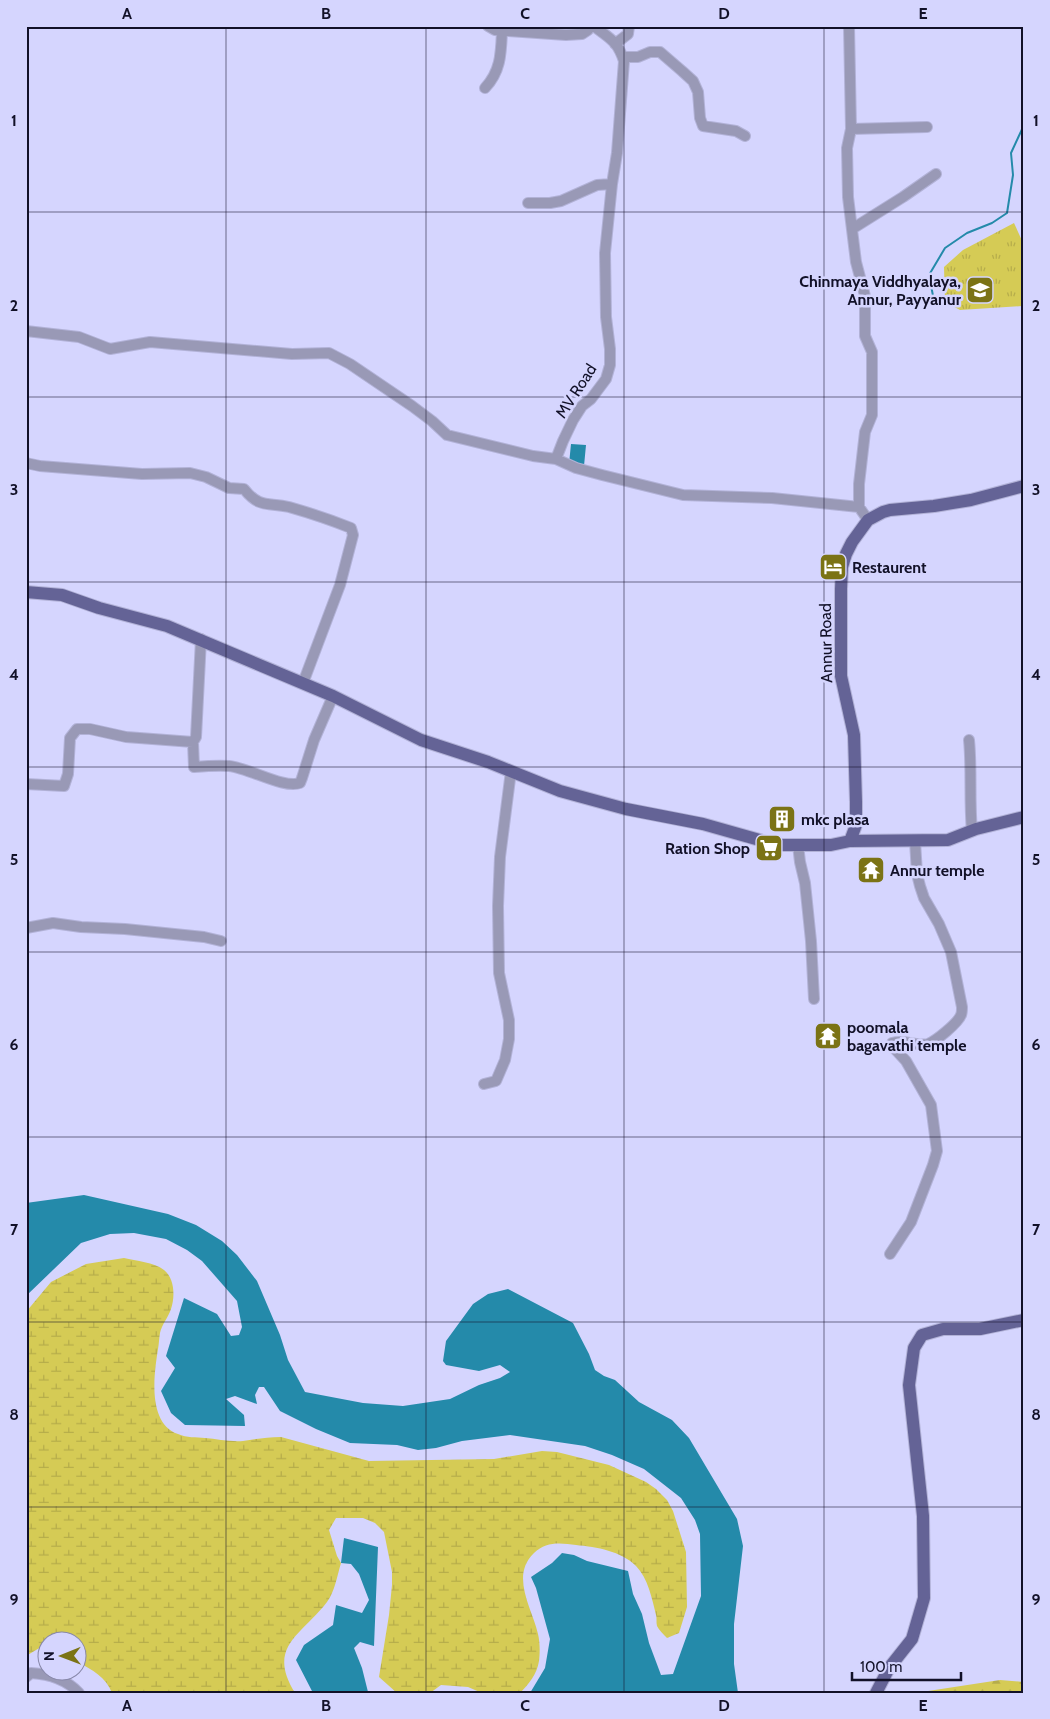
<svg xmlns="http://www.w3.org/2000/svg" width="1050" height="1719" viewBox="0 0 1050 1719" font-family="Cabin,sans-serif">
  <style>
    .grass { fill: url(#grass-tufts) }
    .forest { fill: url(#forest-firs) }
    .wetland { fill: url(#wetland-marsh) }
    .water { fill: #248aaa }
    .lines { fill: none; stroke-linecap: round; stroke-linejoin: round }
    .stream { stroke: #248aaa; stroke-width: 2 }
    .minor-casing { stroke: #b2b2d7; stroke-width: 12 }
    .major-casing { stroke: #b2b2d7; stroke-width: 14 }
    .minor { stroke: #9999b6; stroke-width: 10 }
    .major { stroke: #646396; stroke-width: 12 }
    .grid { fill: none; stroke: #121128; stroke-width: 1; stroke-opacity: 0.55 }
    .labels { text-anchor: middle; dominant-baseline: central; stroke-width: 5; stroke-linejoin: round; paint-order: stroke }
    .poi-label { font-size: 16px; font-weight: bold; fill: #121128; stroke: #d5d5fe; text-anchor: start }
    .street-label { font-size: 16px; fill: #121128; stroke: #d5d5fe }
    .neatline { fill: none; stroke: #121128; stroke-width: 2 }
    .grid-label { font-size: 16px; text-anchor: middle; font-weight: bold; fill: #121128 }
  </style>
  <defs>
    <pattern id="grass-tufts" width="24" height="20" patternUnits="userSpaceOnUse" patternTransform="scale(1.25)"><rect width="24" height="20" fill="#d5cb55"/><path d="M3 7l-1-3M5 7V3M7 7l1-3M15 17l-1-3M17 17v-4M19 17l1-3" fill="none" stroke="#b6ad4a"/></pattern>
    <pattern id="forest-firs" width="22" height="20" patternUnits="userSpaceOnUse" patternTransform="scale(1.25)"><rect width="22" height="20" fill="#d5cb55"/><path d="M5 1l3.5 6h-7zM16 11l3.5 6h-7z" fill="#b6ad4a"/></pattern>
    <pattern id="wetland-marsh" width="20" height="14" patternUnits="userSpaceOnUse" patternTransform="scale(1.25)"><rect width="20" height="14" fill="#d5cb55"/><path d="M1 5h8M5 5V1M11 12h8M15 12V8" fill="none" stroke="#b6ad4a"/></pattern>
  </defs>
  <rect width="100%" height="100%" fill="#d5d5fe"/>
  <!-- grass -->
  <path class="grass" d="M1014,223L1024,245V303L1022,306L960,310L945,302L944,267L963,250Z"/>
  <!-- forest -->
  <path class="forest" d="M1000,1680L1024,1682V1693H915Z"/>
  <!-- wetland -->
  <path class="wetland" d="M124,1258C136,1261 154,1262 164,1270C175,1279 175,1297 171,1309C168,1318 162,1324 160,1333C159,1338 159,1344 158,1349C154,1374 147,1423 178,1434C187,1438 196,1437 205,1438C217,1439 230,1442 243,1441C256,1439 267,1437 281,1437L369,1461L494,1459L542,1451L557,1452L609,1465L646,1482L656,1489L667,1500L673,1511L686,1552L687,1607L679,1633L667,1638C663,1634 659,1630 657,1626C656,1622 657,1618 656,1615C652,1599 648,1578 636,1566C621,1551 597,1547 576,1545C561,1543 546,1541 534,1553C510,1576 532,1608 538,1634C540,1642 540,1653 539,1661C537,1674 529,1684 520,1693H482L468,1687L441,1685L430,1693H397L379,1677L389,1615L392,1585V1572L384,1532L375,1523L363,1518H336L329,1530L337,1556L341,1563C337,1576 335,1591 327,1602C302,1635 266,1646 295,1693H112C106,1677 92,1670 78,1662V1642H48L47,1650L41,1647L26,1656V1312L51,1282L86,1264Z"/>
  <!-- water -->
  <path class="water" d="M571,444L586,445L584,466L569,464Z
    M84,1195L168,1214L196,1225L222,1241L237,1255L257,1281L280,1335L288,1360L305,1392L363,1403L403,1406L450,1399L479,1385L500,1378L510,1372L500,1365L479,1371L446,1365L443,1361L446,1341L473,1304L488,1294L508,1289L573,1323L589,1354L595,1370L604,1376L615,1380L639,1402L672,1420L689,1438L737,1519L743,1546L734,1624V1664L738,1693H530L545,1668L550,1639L536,1588L531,1577L552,1563L562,1553L574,1555L587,1561L628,1571L633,1594L642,1614L649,1643L661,1675L673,1674L701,1596L700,1534L695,1520L681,1498L644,1469L612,1455L585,1446L510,1435L462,1441L436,1448L418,1450L397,1445L350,1443L316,1429L280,1411L264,1387H259L255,1395L257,1404L235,1396L226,1399L244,1415L245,1426L185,1425L171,1413L161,1391L175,1368L166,1356L184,1298L217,1314L231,1336L239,1335L242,1327L237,1301L202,1261L187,1250L166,1239L134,1233L110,1234L81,1243L26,1296V1203Z
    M344,1538L378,1547L374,1646L360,1642L354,1648L362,1668L368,1692L371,1693H313L296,1660L304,1645L333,1625L336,1605L362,1613L369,1600L359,1574L351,1564L341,1563Z"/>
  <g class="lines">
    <!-- stream -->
    <path class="stream" d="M934,301L929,275L945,248L967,233L992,223L1007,213L1013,175L1011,153L1024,125"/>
    <!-- minor casing -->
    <g class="minor-casing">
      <path id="minor" d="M488,26L495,30L566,35L582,34L588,30L590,26
        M594,26C610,39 617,40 624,61L617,153L612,184L605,253L606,317L610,349V365L606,379L591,399L582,406L573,420L563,441L556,459L576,468L602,475L683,495L772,498L859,507L868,520
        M849,26L851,129L847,148L848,197L856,262L865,296V336L872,352V415L865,432L859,484V507
        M615,44L628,34L629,26
        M623,57H638L650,52H660L682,71L693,81L698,92L700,118L703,126L736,131L745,136
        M485,88C501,71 501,53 502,31
        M851,129L927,127
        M528,203H550L561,201L597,185L612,184
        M852,229L903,197L936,174
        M26,331L79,337L110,349L150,342L292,354L329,353L350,364L412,406L432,421L447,435L533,456L556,459
        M26,463L40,466L142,474L190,473L206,477L229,488L244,489C260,509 268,502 289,507C310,513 331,520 351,528L353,535L340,585L303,683
        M969,740C972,770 969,800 972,831
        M193,742L194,767C206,766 218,765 229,766C249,768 284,789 300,783L302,778L314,740L333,696
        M26,784L64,786L68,774L70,738L77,729H90L126,737L193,742L196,737L201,639
        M798,845L800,862L805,883L811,941L814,999
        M26,928L53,923L81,927L125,929L204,937L221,941
        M484,1084L496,1081L505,1060L509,1039V1020L499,973L498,906L500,857L511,771
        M890,1254L911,1222L933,1165L937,1151L931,1105L906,1061L894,1048L892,1043C906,1039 917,1047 928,1044C936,1041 958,1023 961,1015C962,1013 962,1010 962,1007L951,952L939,924L924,898L920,886L917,874L915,841
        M26,1677L31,1673C49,1674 66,1679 79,1693"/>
    </g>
    <!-- major casing -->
    <g class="major-casing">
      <path id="major" d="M26,592L62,595L99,608L167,626L333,696L421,740L488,762L560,791L626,809L703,824L777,845H831L850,841L948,840L976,829L1024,817
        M850,841L856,825V802L854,735L841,676V589L842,567L846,554L852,542L868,520L883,512L890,510L934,506L971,500L1024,486
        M876,1693L889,1668L912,1639L924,1598L923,1516L909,1385L914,1348L922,1335L943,1329H980L1024,1320"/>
    </g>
    <!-- minor -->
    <use href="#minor" class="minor"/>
    <!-- major -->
    <use href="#major" class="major"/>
  </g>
  <!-- grid -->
  <path class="grid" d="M226,26V1693M426,26V1693M624,26V1693M824,26V1693M26,212H1024M26,397H1024M26,582H1024M26,767H1024M26,952H1024M26,1137H1024M26,1322H1024M26,1507H1024"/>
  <!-- icons -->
  <defs>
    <g id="school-square" transform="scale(1.4375)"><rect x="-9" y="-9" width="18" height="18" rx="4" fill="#7b7315" stroke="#d5d5fe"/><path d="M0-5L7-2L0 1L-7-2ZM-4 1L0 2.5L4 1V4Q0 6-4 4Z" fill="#fff"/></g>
    <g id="hotel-square" transform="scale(1.4375)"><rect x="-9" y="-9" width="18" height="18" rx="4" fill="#7b7315" stroke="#d5d5fe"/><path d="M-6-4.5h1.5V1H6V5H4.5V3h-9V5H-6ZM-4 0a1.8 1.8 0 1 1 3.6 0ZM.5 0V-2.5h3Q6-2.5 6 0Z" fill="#fff"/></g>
    <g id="building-square" transform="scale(1.4375)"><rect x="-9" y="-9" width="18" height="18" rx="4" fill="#7b7315" stroke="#d5d5fe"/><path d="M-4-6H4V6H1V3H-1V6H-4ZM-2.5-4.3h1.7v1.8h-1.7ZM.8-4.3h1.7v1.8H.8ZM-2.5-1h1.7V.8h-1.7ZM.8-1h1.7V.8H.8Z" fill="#fff"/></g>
    <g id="supermarket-square" transform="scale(1.4375)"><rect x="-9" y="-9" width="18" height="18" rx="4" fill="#7b7315" stroke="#d5d5fe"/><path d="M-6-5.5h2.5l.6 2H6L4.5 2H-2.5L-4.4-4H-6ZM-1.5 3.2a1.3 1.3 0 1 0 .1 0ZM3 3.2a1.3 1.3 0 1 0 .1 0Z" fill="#fff"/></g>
    <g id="temple-square" transform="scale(1.4375)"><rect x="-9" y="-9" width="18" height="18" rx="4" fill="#7b7315" stroke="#d5d5fe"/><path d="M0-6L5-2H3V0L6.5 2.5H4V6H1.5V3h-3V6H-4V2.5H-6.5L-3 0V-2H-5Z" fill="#fff"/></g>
  </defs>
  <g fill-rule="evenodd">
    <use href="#school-square" x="980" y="290"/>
    <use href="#hotel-square" x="833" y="567"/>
    <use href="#building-square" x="782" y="819"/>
    <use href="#supermarket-square" x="769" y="848"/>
    <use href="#temple-square" x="871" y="870"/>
    <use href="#temple-square" x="828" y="1036"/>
  </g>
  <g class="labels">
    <!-- poi labels -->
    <g class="poi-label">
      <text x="961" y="281" text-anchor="end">Chinmaya Viddhyalaya,<tspan x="961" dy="18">Annur, Payyanur</tspan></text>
      <text x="852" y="567">Restaurent</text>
      <text x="801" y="819">mkc plasa</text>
      <text x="750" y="848" text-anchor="end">Ration Shop</text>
      <text x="890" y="870">Annur temple</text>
      <text x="847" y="1027">poomala<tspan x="847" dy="18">bagavathi temple</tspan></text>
    </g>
    <!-- street labels -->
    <g class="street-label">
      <text transform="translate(576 391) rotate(-57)">MV Road</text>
      <text transform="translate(826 643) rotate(-91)">Annur Road</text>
    </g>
  </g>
  <!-- border -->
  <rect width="1050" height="1719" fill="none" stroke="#d5d5fe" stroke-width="55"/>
  <!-- north arrow -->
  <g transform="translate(62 1656) rotate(269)"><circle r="24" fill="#d5d5fe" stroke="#8787a8"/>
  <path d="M0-4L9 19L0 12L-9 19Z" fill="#7b7315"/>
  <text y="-8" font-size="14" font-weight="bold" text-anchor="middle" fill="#121128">N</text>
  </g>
  <!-- scale -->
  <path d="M852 1672v8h109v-8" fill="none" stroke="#121128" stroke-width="2.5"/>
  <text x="860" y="1672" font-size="15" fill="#121128" stroke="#d5d5fe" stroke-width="4" paint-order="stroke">100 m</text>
  <rect x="28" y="28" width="994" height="1664" class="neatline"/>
  <g class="grid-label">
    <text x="127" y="19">A</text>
    <text x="326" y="19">B</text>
    <text x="525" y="19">C</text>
    <text x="724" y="19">D</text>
    <text x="923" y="19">E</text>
    <text x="14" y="126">1</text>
    <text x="1036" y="126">1</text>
    <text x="14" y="311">2</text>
    <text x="1036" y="311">2</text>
    <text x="14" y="495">3</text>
    <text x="1036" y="495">3</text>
    <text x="14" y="680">4</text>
    <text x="1036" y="680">4</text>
    <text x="14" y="865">5</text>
    <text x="1036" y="865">5</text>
    <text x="14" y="1050">6</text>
    <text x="1036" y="1050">6</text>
    <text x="14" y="1235">7</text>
    <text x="1036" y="1235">7</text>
    <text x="14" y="1420">8</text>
    <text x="1036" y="1420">8</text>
    <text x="14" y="1605">9</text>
    <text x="1036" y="1605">9</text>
    <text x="127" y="1711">A</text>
    <text x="326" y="1711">B</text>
    <text x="525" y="1711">C</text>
    <text x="724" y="1711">D</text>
    <text x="923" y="1711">E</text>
  </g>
</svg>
